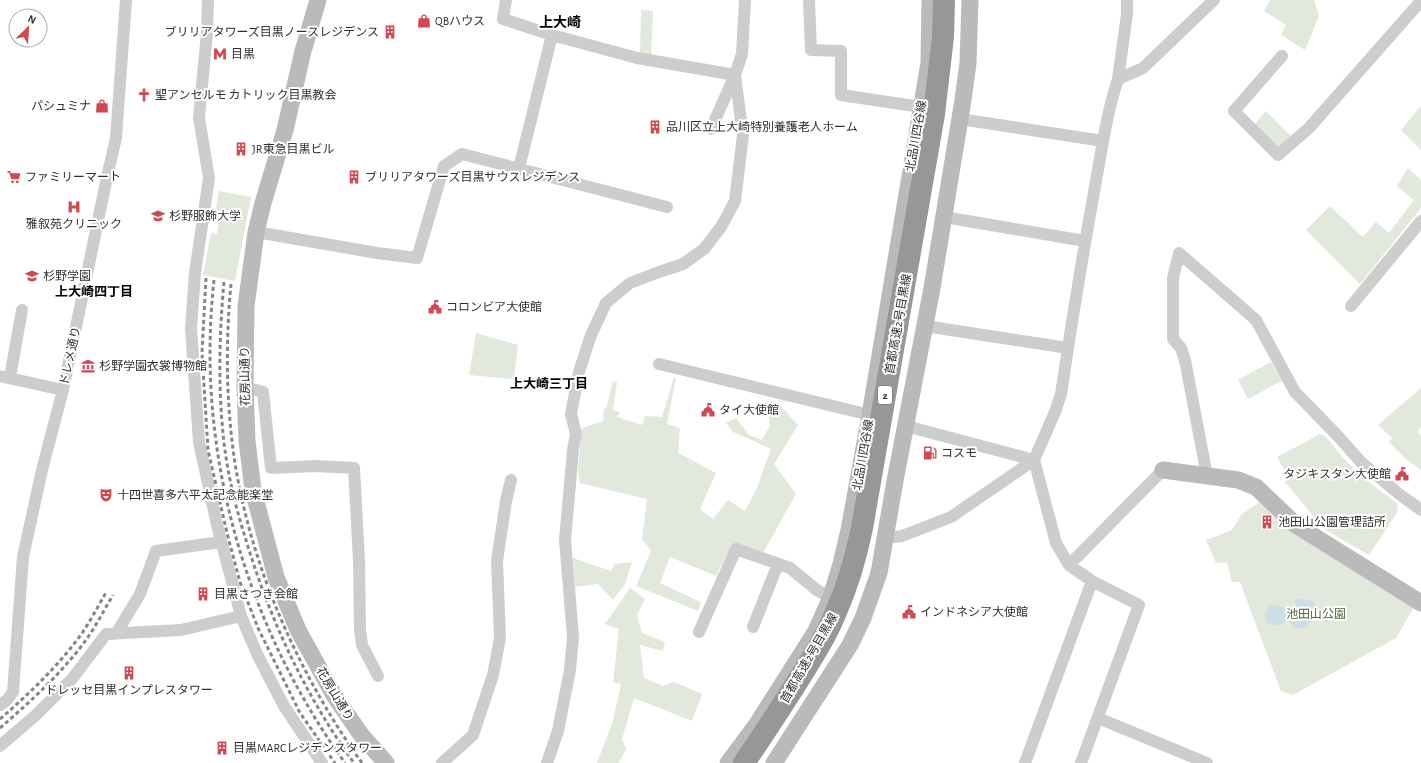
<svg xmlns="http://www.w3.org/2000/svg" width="1421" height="763" viewBox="0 0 1421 763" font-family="'Alegreya Sans','Noto Sans JP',sans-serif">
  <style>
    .green { fill: #e3e8dd }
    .water { fill: #cedee9 }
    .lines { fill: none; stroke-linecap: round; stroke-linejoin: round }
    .street { stroke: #cdcdcd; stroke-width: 12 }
    .secondary { stroke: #bababa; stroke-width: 17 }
    .highway { stroke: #979797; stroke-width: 22 }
    .rail { stroke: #858585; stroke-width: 3; stroke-dasharray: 4 3; stroke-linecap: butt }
    .labels { text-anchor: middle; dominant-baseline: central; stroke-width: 4; stroke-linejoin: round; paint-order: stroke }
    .shield { fill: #fff; stroke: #6e6e6e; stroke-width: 1 }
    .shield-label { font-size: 11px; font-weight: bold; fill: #303030 }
    .poi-label { font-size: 12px; fill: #303030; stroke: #fff; text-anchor: start }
    .street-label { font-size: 12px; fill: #303030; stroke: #fff }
    .park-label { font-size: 12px; fill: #536742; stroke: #fff }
    .neighbourhood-label { font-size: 13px; font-weight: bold; fill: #000; stroke: #fff }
    .quarter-label { font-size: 14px; font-weight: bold; fill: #000; stroke: #fff }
  </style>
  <rect width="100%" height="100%" fill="#fff"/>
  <!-- green -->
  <path class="green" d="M1270,0H1314L1319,16L1305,50L1281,35L1286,25L1264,11Z
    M641,10L653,11L651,57L640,55Z
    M1421,106V150L1401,130Z
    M1266,111L1292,137L1277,149L1254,125Z
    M1408,168L1421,180V208L1360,284L1306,230L1330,206L1363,237L1376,222L1389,233L1414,200L1397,186Z
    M219,191L251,197L235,281L203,275L211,233L217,234L219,220L214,219Z
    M476,333L518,345L514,379L469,375Z
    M1271,362L1282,381L1248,399L1238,380Z
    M674,377L676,378L667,424L680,428L678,453L716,473L700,509L713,519L728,500L745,511L757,488L771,449L733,432L726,423L736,418L749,435L762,440L770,426L768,408L779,404L798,425L774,464L796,494L763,553L732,544L716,576L670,557L660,583L701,602L698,611L636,586L651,551L642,539L647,499L580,483L578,471L582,428L603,421L604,408L606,409L613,381L617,382L613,410L620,412L617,417L642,425L645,416L662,417Z
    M1421,388V427L1418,432L1421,435V470L1406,459L1389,442L1392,438L1378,425Z
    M1320,434L1325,436L1346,461L1371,484L1398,504L1397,513L1369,555L1324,529L1285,482L1290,474L1281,465L1277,457Z
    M1262,500L1415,605L1396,638L1293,695L1281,691L1240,582H1232L1227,562L1216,563L1206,540L1232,530L1241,515Z
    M573,558L611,571L615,564L632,562L625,584L613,600L598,584L575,587Z
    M630,588L645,599L637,615L642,633L665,642L663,651L640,645L644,678L663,686L674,682L702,694L692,721L634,698L622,739L626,749L619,763H597L613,721L621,684L613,682L619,629L605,624Z"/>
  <!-- water -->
  <path class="water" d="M1297,598L1313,601L1316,605C1313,618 1310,629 1295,629L1288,620L1279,626L1268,624L1265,621V612L1272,605C1283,605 1286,613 1296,605L1294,601Z"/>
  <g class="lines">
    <!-- street -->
    <path class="street" d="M208,0L207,33L199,118L209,178L195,273L191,328L199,442L217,525L241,616L258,656L284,706L322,763
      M506,0L503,19L552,35L519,168
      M809,0L811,50L841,51V95L921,107
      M552,35L637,58L735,75
      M1282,56L1234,111L1278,155L1309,128L1421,1
      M1118,79L1127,14V0
      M960,119L1103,141
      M711,129L735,75L742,54L745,0
      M944,217L1085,241
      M256,232L377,253L417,258L444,166L462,154L667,207
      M1351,306L1421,221
      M925,326L1068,348
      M659,364L870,415
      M0,376L63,390
      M10,377L22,310
      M245,387L263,392L271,468L316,466L354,468L359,561L360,629L362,645L378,676
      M906,426L1034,460
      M1034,460L1056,543L1069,565L1092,581L1139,605L1081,763
      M1207,476L1185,360L1181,348L1173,339V278L1179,253L1256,320L1295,392L1336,434L1361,462L1399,494L1421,510
      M885,538L902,536L951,517L1034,460L1055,412L1061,394C1071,326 1082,259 1094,192C1101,155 1106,115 1118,79L1143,68L1214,0
      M1069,565L1163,470
      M753,627L778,564
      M699,632L736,549L790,568L818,591L831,597
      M116,634L140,594L156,551L221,542
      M0,705L7,700L13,692L23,557L42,470L63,390L107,177L116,138L126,0
      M1098,718L1207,763
      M0,746L36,715L72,679L106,634L181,630L241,616
      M442,763L473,735L493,675L500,638L497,561L506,501L511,480
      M547,763L558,731L570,670L573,637L565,540L573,450L576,434L571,414L579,372L591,335L606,303L630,283L659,272L683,264L704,249L721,227L735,201L743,135L735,75
      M1025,763L1092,581"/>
    <!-- secondary -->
    <path class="secondary" d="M318,0L303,51L285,130L263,203L256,232L246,306L245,387L247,441L253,490L276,577L298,630L335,697L362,736L386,763
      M1163,470L1238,480L1256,487L1296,525L1421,603
      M728,763L757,724L816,631L831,597L841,564L849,530L870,415L929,63L930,0
      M774,763L850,645L863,618L879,573L895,481L932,288L963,100L968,63L970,0"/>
    <!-- highway -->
    <path class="highway" d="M744,763C761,738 778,712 794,687C809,663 825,639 836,612C848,585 856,557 862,528L934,114L943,37L944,0"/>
    <!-- rail -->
    <path class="rail" d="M206,278L202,352L208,450L227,533L240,582L258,628L300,713L335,763
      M214,280C195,451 245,624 345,763
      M224,282C219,336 218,390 224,443C228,476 236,509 246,540C270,620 305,695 354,763
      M231,284C226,336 226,389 232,441C245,554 296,671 362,763
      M0,719C29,694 57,667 80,636C90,622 98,606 107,591
      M0,728C31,701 62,673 86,640C96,626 104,610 113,595"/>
  </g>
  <!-- icons -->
  <defs>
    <g id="shop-bare" transform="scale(1.08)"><path d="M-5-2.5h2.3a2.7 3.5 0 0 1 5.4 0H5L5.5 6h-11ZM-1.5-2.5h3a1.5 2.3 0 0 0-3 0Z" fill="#d24750" stroke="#fff" stroke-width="2.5" paint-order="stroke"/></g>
    <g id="building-bare" transform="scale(1.08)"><path d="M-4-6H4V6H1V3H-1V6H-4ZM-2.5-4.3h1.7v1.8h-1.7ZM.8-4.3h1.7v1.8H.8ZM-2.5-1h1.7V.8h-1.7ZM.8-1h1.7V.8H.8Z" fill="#d24750" stroke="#fff" stroke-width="2.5" paint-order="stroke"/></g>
    <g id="metro-bare" transform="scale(1.08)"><path d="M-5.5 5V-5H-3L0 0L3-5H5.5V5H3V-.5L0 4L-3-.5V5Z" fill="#d24750" stroke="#fff" stroke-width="2.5" paint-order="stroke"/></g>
    <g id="church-bare" transform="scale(1.08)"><path d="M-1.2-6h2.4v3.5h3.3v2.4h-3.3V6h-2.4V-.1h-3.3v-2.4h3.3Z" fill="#d24750" stroke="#fff" stroke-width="2.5" paint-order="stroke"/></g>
    <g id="supermarket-bare" transform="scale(1.08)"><path d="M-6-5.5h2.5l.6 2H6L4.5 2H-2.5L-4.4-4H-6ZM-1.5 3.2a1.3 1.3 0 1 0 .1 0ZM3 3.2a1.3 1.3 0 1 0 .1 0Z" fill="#d24750" stroke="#fff" stroke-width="2.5" paint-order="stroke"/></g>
    <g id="hospital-bare" transform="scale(1.08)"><path d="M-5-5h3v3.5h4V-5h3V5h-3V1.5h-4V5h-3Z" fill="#d24750" stroke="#fff" stroke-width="2.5" paint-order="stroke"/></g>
    <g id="university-bare" transform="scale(1.08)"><path d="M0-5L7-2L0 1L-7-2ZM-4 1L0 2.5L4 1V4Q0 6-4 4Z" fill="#d24750" stroke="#fff" stroke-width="2.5" paint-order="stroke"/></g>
    <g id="civic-bare" transform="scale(1.08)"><path d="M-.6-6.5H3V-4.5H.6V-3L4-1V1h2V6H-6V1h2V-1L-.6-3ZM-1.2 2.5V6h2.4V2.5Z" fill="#d24750" stroke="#fff" stroke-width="2.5" paint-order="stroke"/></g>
    <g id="museum-bare" transform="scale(1.08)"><path d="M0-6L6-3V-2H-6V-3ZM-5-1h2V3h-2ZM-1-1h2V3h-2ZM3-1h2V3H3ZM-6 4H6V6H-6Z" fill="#d24750" stroke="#fff" stroke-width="2.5" paint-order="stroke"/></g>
    <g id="fuel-bare" transform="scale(1.08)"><path d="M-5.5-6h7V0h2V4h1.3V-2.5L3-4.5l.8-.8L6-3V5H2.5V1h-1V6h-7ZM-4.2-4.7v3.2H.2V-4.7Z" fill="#d24750" stroke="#fff" stroke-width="2.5" paint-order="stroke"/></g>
    <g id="theatre-bare" transform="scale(1.08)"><path d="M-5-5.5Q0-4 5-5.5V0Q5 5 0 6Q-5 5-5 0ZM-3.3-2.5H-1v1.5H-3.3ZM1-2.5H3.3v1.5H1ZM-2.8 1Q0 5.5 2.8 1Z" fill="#d24750" stroke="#fff" stroke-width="2.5" paint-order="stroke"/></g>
  </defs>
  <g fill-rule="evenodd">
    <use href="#shop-bare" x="424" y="21"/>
    <use href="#building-bare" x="390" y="32"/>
    <use href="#metro-bare" x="220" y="54"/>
    <use href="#church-bare" x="144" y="95"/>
    <use href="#shop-bare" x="102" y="106"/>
    <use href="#building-bare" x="655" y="127"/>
    <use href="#building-bare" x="241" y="149"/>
    <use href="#supermarket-bare" x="14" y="177"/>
    <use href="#building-bare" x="354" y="177"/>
    <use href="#hospital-bare" x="74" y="207"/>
    <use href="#university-bare" x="158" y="216"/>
    <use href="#university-bare" x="32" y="276"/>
    <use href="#civic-bare" x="435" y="307"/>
    <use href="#museum-bare" x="88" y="366"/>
    <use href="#civic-bare" x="708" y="410"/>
    <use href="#fuel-bare" x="930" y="453"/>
    <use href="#civic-bare" x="1402" y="474"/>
    <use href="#theatre-bare" x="106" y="495"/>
    <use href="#building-bare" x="1267" y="522"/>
    <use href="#building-bare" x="203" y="594"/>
    <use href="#civic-bare" x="909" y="612"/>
    <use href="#building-bare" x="129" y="673"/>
    <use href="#building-bare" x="222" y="748"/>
  </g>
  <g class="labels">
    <!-- shield labels -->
    <rect class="shield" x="878" y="386" width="14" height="18" rx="3"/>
    <g class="shield-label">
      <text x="885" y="395">2</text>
    </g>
    <!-- poi labels -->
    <g class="poi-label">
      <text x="435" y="21">QBハウス</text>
      <text x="379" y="32" text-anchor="end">ブリリアタワーズ目黒ノースレジデンス</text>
      <text x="231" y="54">目黒</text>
      <text x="155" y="95">聖アンセルモ カトリック目黒教会</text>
      <text x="91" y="106" text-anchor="end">パシュミナ</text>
      <text x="666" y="127">品川区立上大崎特別養護老人ホーム</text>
      <text x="252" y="149">JR東急目黒ビル</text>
      <text x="25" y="177">ファミリーマート</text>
      <text x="365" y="177">ブリリアタワーズ目黒サウスレジデンス</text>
      <text x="169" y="216">杉野服飾大学</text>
      <text x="74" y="224" text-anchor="middle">雅叙苑クリニック</text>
      <text x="43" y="276">杉野学園</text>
      <text x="446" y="307">コロンビア大使館</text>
      <text x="99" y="366">杉野学園衣裳博物館</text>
      <text x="719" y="410">タイ大使館</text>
      <text x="941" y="453">コスモ</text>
      <text x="1391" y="474" text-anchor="end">タジキスタン大使館</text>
      <text x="117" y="495">十四世喜多六平太記念能楽堂</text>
      <text x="1278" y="522">池田山公園管理詰所</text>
      <text x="214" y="594">目黒さつき会館</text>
      <text x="920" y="612">インドネシア大使館</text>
      <text x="129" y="690" text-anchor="middle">ドレッセ目黒インプレスタワー</text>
      <text x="233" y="748">目黒MARCレジデンスタワー</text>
    </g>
    <!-- street labels -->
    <g class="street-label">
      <text transform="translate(916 136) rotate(-80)">北品川四谷線</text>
      <text transform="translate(898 324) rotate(-80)">首都高速2号目黒線</text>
      <text transform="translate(70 356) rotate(-78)">ドレメ通り</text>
      <text transform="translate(245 376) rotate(-91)">花房山通り</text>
      <text transform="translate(863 455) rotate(-80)">北品川四谷線</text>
      <text transform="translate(809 658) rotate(-60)">首都高速2号目黒線</text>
      <text transform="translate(335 694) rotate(59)">花房山通り</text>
    </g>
    <!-- park labels -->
    <g class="park-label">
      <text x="1316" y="614">池田山公園</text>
    </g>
    <!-- neighbourhood labels -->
    <g class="neighbourhood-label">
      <text x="94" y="292">上大崎四丁目</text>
      <text x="549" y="384">上大崎三丁目</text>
    </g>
    <!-- quarter labels -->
    <g class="quarter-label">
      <text x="560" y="23">上大崎</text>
    </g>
  </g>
  <!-- north arrow -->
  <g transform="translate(28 28) rotate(25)"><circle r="19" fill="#ffffff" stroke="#acacac"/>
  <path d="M0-3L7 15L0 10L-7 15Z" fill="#d24750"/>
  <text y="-6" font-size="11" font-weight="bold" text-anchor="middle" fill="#303030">N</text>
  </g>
</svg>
